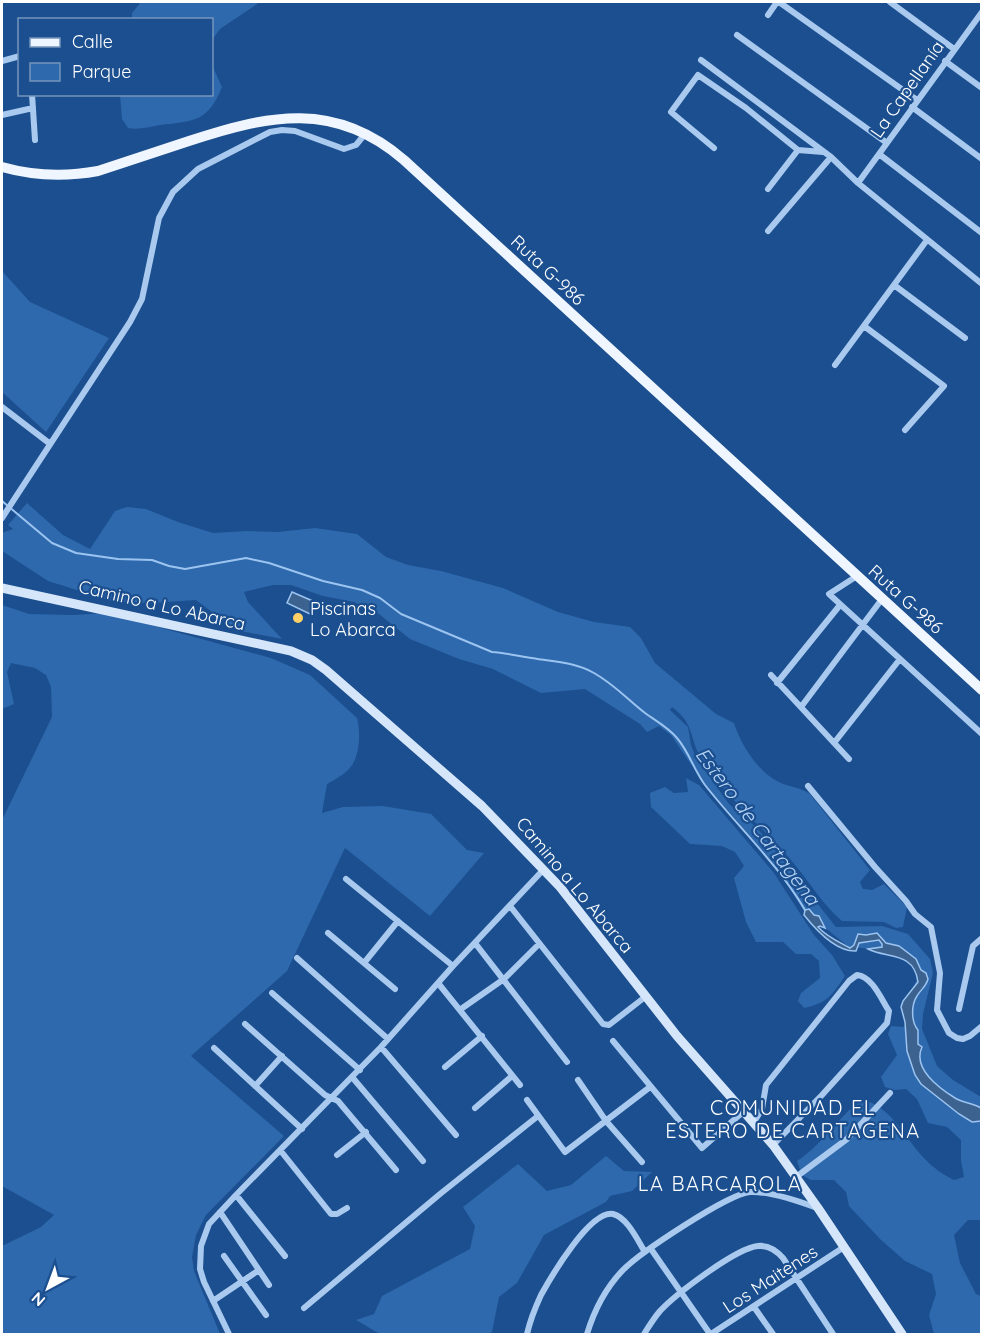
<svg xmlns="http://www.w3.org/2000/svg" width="983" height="1336" viewBox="0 0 983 1336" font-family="Quicksand,sans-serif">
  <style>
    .green { fill: #2e69ad }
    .water { fill: #3c6290; stroke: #9cc4f0; stroke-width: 1.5 }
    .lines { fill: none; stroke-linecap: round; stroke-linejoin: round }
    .stream { stroke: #9cc4f0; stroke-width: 2 }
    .street { stroke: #a9c9ee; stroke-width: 6 }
    .secondary { stroke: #d6e6fa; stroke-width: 9 }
    .primary { stroke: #f0f6ff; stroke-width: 10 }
    .poi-dot { fill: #ffd166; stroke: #1b4f8f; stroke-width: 2 }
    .labels { text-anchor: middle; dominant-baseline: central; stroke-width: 4.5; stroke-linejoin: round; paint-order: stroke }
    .street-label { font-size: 18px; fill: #fff; stroke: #1b4f8f }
    .poi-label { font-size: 18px; fill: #fff; stroke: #1b4f8f; text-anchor: start }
    .water-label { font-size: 20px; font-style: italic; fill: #b5d3f5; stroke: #1b4f8f }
    .neighbourhood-label { font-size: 20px; letter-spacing: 1.5px; fill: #fff; stroke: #1b4f8f }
  </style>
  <rect width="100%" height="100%" fill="#1b4f8f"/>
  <!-- green -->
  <path class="green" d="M141,2H260L220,29L212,40V20L132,19V13Z
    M212,65L222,87C208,122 194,121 160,125C149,127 139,130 128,128L122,119L120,95L212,94Z
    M2,271L30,302L109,338L46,432L2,392Z
    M27,503L63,535L90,549L115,511L127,507L146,509L178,522L213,533L247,531L278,532L315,528L357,534L386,557L408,565L441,571L503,588L558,612L594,622L630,627L641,638L655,663L716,714L734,723C741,745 758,772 779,782C789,787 800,787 810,794L870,870L860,882L863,889L872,890L884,884L907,907L903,927L896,928L884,922L842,921C823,905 811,884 795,865C765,828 726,799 701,758C689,738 695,724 672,707L670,710L688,727L691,745L696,758L729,804L758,829L836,927L882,926L908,934L930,959L933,973L923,1014L922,1029L937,1066L953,1080L981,1097V1117L958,1105L924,1075L905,1005L918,977L916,969L889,950L849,947L804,911L772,861L703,782L671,735L659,726L647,732L640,724L585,689L541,693L493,669L459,659L410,639L379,614L354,602L323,596L291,585H273L244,592L248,602L282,639L236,630L196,600L152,603L115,602L48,581L2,551V533L13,529L8,525Z
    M2,605L29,614L73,615L107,613L271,658L310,675L357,718C361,733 360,759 348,770C342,776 334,780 327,784L322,813L343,807L383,806L431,814L467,850L484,853L430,916L345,848L287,971L191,1056L284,1136L206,1215L196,1235L192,1257L194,1271L220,1334H2V1246L41,1227L54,1215L2,1186V820L52,717L51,687L46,675L35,668L11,663L7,672L14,704L2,709Z
    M686,778L699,785L774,873L814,935L832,955L845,976C832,995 828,1003 804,1008L798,1001L801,993L820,978L819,961L811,954H796L783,942H756L746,922L734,878L744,866L735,852L722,846L690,844L651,807L650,793L665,787L674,793L688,792Z
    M891,1026L905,1027L906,1039L928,1089L972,1122L981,1121V1220H968L954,1235L960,1263L976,1294L981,1296V1334H934L929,1315L936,1294L932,1274L905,1261L881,1240L849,1206L846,1192L834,1180H811L802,1175L797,1161C822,1145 837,1118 861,1100C890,1104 905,1138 923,1157C932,1167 942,1174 954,1180L964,1177L961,1160V1140L947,1127L928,1123L917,1099L906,1089L895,1090L885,1087L881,1077L897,1055L888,1034Z
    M606,1156L624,1171L652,1172L632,1191L610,1196L606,1202L544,1235L517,1283L499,1297L492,1332L487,1334H380L356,1320L374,1314L382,1296L470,1249L475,1226L463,1207L518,1164L547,1191L571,1185Z"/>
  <!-- water -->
  <path class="water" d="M292,592L315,602L310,614L287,603Z
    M809,909L814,915L819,916L825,928L820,926L818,927C827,937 839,942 850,948L854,945L858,934L866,935L877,933L886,943L899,946L916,959L921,970L926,973L928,979C926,987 921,989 917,996C911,1005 911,1022 918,1030V1044L922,1047C912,1069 939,1088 955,1098C963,1103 973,1103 981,1108V1121L972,1122L959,1114L921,1084L915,1075L907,1051L905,1022L901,1007L903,1001L918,982C914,951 887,959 868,949L882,947V944L879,940L859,943L856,951C836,952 816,930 804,915L805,910Z"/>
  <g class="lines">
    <!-- stream -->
    <path class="stream" d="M2,501L52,543L76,553L118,559L152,560L169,566L185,569L246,558L269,563L323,581L362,590L380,598L401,614L492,652C506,653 519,656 532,658C554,662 575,662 594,673C615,685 627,699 645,713C656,721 668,727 677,738C689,752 694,770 705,785C738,827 778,864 805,910"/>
    <!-- street -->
    <path class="street" d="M779,2L917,100
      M890,2L954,49
      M768,15L777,2
      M737,35L887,143
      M701,60L831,157L858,183L982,284
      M2,61L20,56
      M945,61L982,88
      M32,94L35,140
      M912,107L982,159
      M2,115L33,108
      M714,148L671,112L698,75L746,108L798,150L823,152
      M879,154L982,233
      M858,183L982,12
      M768,189L798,150
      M768,231L831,157
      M894,285L965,338
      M864,326L944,386L905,430
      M835,365L927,240
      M2,407L49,443
      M2,518L130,322L142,299L159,218L173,192L198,169L270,132L282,130L295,131L344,149L356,145L365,134
      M857,576L829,594L982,734
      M771,675L849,759
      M777,683L840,605
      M801,707L882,599
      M834,743L900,659
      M808,786L875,867L906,901L915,914L931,927L940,973L937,1010L949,1033L957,1038L963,1039L970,1036L982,1026
      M346,879L453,966
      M510,906L603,1024L609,1025L645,997
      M328,933L395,989
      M475,943L567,1062
      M297,958L388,1039
      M364,963L398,921
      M438,983L520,1085
      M272,993L360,1070
      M461,1009L504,979L539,944
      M959,1009L973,946L982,938
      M245,1024L325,1095L338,1101L396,1170
      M613,1041L702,1148L744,1111
      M381,1047L456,1135
      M214,1048L302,1129
      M445,1067L482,1036
      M352,1077L423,1161
      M578,1080L606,1121L642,1162
      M255,1086L282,1056
      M527,1100L565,1152L650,1087
      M475,1108L512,1076
      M754,1122L762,1109L766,1085L849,981L857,975C873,977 881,999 889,1011L887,1023L822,1095L773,1145
      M280,1150L331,1214H337L347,1208
      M337,1155L366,1132
      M796,1177L847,1139L890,1093
      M236,1195L285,1256
      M220,1212L269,1285
      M651,1249L710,1334
      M224,1256L266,1315
      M213,1301L259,1270
      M754,1307L773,1334
      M304,1308L440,1194L538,1116
      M229,1334L204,1282L200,1269L201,1246L209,1224L236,1195L381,1047L453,966L544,869
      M527,1334C530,1321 535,1308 541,1295C551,1277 590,1210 613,1214C627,1217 638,1241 645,1252
      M587,1334C594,1311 605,1289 622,1271C639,1253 728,1194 750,1192C769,1191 798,1201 817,1208
      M644,1334C649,1326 654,1318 660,1311C676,1294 736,1248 758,1246C768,1245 776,1250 783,1258L833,1334
      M711,1334L844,1247"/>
    <!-- secondary -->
    <path class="secondary" d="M2,588L291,651L312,660L326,670L482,806L560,887L677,1036L773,1145L818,1208L902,1334"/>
    <!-- primary -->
    <path class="primary" d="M2,167C34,176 65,177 98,171C129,161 159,151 189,141C268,115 335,100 404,160L982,690"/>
  </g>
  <!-- markers -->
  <circle class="poi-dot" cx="298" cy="618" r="6"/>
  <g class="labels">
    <!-- street labels -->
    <g class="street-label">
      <text transform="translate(907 89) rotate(-55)">La Capellanía</text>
      <text transform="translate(548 270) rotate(43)">Ruta G-986</text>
      <text transform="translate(906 599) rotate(42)">Ruta G-986</text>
      <text transform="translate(162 605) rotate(13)">Camino a Lo Abarca</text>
      <text transform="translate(575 885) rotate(50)">Camino a Lo Abarca</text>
      <text transform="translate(770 1279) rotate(-33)">Los Maitenes</text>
    </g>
    <!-- poi labels -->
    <g class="poi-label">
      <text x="310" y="608">Piscinas<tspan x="310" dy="21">Lo Abarca</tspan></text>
    </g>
    <!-- water labels -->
    <g class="water-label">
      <text transform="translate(758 826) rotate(53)">Estero de Cartagena</text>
    </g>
    <!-- neighbourhood labels -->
    <g class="neighbourhood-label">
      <text x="793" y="1107">COMUNIDAD EL<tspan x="793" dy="23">ESTERO DE CARTAGENA</tspan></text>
      <text x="720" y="1183">LA BARCAROLA</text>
    </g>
  </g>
  <!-- border -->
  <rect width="983" height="1336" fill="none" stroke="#ffffff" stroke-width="6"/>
  <!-- legend -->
  <rect x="18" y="18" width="195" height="78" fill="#1b4f8f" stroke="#7695bc" stroke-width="1.5"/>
  <rect x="30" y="38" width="30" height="9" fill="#f0f6ff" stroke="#7695bc" stroke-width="1.5"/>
  <text x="72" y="48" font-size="18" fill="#ffffff">Calle</text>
  <rect x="30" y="63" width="30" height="18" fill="#2e69ad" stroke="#7695bc" stroke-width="1.5"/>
  <text x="72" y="78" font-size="18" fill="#ffffff">Parque</text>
  <!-- north arrow -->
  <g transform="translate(48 1288) rotate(221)" stroke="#1b4f8f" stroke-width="4.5" paint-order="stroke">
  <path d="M0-4.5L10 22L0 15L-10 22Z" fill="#ffffff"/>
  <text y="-9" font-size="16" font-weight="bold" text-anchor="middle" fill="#ffffff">N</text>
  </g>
</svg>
